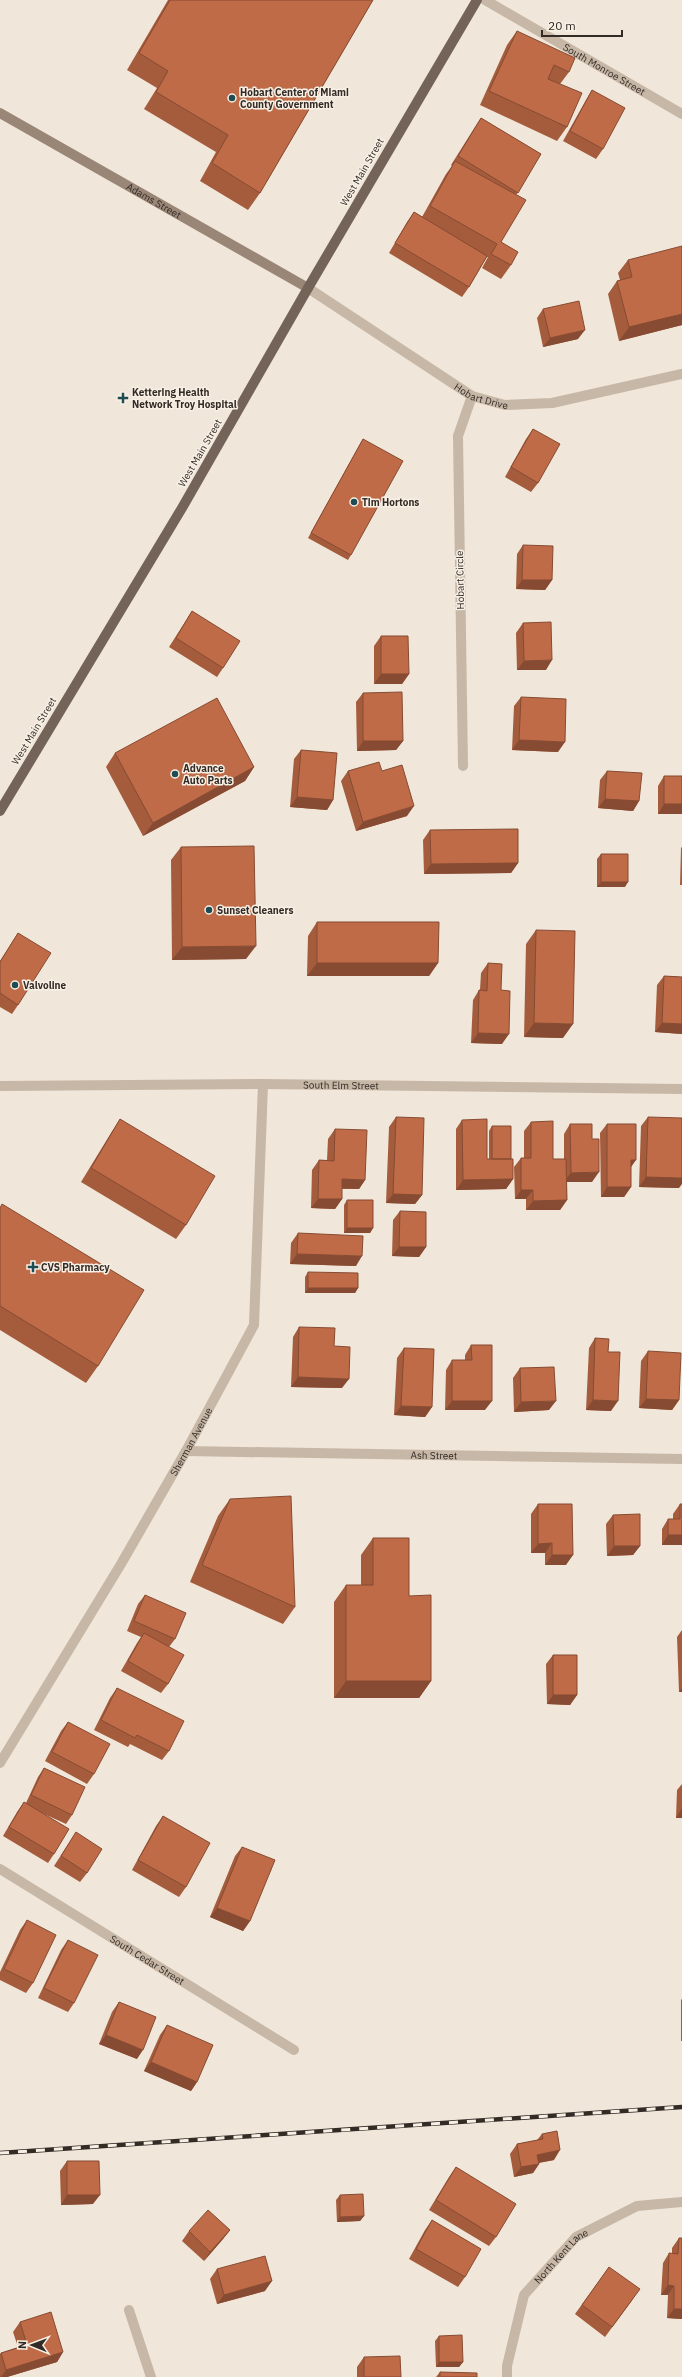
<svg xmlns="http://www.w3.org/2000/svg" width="682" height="2377" viewBox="0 0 682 2377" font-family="'IBM Plex Sans',sans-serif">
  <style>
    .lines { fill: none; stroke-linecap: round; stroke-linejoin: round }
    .street { stroke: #c7b7a6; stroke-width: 10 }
    .secondary { stroke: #9a8677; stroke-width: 10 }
    .primary { stroke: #746358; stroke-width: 10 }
    .rail-casing { stroke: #332b26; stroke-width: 4.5 }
    .rail { stroke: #f8f0e5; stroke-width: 3; stroke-dasharray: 9; stroke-linecap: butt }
    .wall { fill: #a45c3d }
    .shaded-wall { fill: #864b32 }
    .building { fill: #bf6b47; stroke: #864b32 }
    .poi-dot { fill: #1e4c52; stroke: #f8f0e5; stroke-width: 1.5 }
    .labels { text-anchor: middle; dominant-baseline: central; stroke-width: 3; stroke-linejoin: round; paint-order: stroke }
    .street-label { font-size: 10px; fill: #332b26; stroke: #f8f0e5 }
    .poi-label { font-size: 10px; font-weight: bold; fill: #332b26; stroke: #f8f0e5; text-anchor: start }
  </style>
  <rect width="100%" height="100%" fill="#f0e6d9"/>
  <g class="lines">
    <!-- street -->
    <g class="street">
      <path id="s1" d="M485,0L682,114"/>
      <path id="s2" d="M308,288L472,396L505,405L552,403L682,374"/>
      <path d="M463,766L458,436L472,396"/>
      <path id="s3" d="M0,1086L263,1084L682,1089"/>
      <path id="s4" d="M186,1451L682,1459"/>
      <path id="s5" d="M0,1763L121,1564L186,1451L254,1325L263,1084"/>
      <path id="s6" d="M0,1869L294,2050"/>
      <path d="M129,2310L151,2377"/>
      <path id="s7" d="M507,2377V2366L524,2295L576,2237L637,2206L682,2202"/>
    </g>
    <!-- secondary -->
    <path class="secondary" id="s8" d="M0,113L308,288"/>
    <!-- primary -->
    <path class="primary" d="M0,811L182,508L308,288L477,0"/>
    <!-- rail casing -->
    <g class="rail-casing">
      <path id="rail" d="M0,2153L682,2107"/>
    </g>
    <!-- rail -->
    <use href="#rail" class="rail"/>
  </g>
  <!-- wall -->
  <path class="wall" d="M168,0H373L260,193L248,210L200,181L216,152L144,109L157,88L127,70Z
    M517,31L569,72L560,84L567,127L557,141L480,105L507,45Z
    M592,90L603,149L596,159L563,141L586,100Z
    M481,118L541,154L516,195L501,242L511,265L501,279L482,268L488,257H487L469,287L462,297L389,253L407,222L414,212L422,217L446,174L452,166L451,165L475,127Z
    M628,260L682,325L619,341L608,294L617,281L620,280L618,273Z
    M543,309L578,339L543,347L537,318Z
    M533,429L538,483L531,492L505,477L526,439Z
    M363,439L351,555L348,560L308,538L360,444Z
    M523,545L552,580L545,590L516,589L517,554Z
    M192,611L223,668L217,677L169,647Z
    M523,623L546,670H517L516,633Z
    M381,636L409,674L402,684H374V646Z
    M363,693L403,741L396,750L357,751L356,702Z
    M521,697L558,752L512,750L514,706Z
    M301,750L333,800L327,810L290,807L294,759Z
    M115,753L254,767L245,781L143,836L106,767Z
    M348,771H382L407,816L356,831L341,781Z
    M607,771L639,801L633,811L598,808L600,780Z
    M664,776H682V814H658V786Z
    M430,830L518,863L511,873L424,874L423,840Z
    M181,847L246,959L172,960L171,860Z
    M682,847V885H680L681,848Z
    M601,854L625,887H597V859Z
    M317,922L438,963L429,976H307L308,936Z
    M536,930L563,1038L524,1037L526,944Z
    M18,933V1005L12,1014L0,1007V961Z
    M488,963L501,990L502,1044L471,1043L473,1000L479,990H480L481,973Z
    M664,976L682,977V1034L655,1032L657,985Z
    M396,1117L422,1195L415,1204L386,1203L389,1127Z
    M648,1117L679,1188L639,1187L641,1126Z
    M120,1119L186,1225L176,1239L81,1182L111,1133Z
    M462,1120L487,1159H489V1131L492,1126L511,1159L513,1179L506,1189L456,1190V1129Z
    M531,1122L553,1159H564V1134L570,1124L592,1182H567V1200L560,1210H526V1199H515L514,1167L521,1158H524V1131Z
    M607,1124L631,1167V1187L624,1197H601L600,1133Z
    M335,1129L365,1180L359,1189H342V1199L335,1209L311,1208L312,1170L319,1160H327L328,1139Z
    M347,1200L373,1228L370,1233H344V1205Z
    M0,1207L98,1366L86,1383L0,1330Z
    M400,1211L426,1247L419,1257L392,1256L393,1220Z
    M298,1233L356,1266L290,1264L291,1243Z
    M308,1272L358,1288L355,1293H305V1277Z
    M299,1327L334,1346L342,1388L291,1387L293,1337Z
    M595,1338L608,1352L611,1411L586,1410L589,1348Z
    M471,1345L485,1410H445L446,1370L452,1360H465V1355Z
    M404,1348L432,1407L425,1417L394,1415L397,1358Z
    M648,1351L679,1400L672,1410L639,1408L641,1361Z
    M520,1368L549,1410L514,1412L513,1378Z
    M230,1499L295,1607L283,1624L190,1582L218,1516Z
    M538,1504L566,1565H545V1553H531V1514Z
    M680,1504L682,1545H662V1529L668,1519H673V1514Z
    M613,1515L640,1546L633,1555L607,1556L606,1524Z
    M373,1538L409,1596L431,1681L419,1698H334V1602L346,1585H361V1555Z
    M145,1595L175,1639L169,1647L168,1684L161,1693L121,1671L137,1643L141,1637L127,1631L138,1604Z
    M682,1630V1692H679L677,1637Z
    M553,1655L577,1695L570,1705L547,1704L546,1664Z
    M117,1688L169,1751L162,1760L130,1744L128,1747L94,1730L110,1698Z
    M68,1722L94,1774L87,1784L45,1761L61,1731Z
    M44,1768L72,1815L66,1824L42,1813L54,1854L48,1863L3,1836L17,1812L24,1802L26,1803L38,1777Z
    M682,1784V1818H676L677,1790Z
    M163,1816L186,1887L179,1897L132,1870L156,1826Z
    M76,1832L87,1873L80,1882L54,1866Z
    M242,1847L250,1921L243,1931L210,1917L235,1856Z
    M27,1920L33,1983L26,1993L0,1980V1972L20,1930Z
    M68,1940L74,2003L68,2012L38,1998L61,1950Z
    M682,1999V2041H681V2000Z
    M119,2002L137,2059L99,2044L112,2012Z
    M167,2025L197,2082L191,2091L144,2071L160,2035Z
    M542,2134L554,2160L539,2163V2164L533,2173L514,2177L510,2154L517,2144L537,2140Z
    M67,2161L93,2204L61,2205L60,2171Z
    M456,2167L496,2237L489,2246L429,2210L449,2177Z
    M340,2195L364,2216L360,2221L337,2222L336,2200Z
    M432,2220L465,2277L458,2287L409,2259L425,2230Z
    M230,2230L223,2239L204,2261L182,2241L189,2231Z
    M679,2238H682V2319L667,2318L668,2295H661L663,2263L669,2253L672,2254V2248Z
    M609,2267L633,2299L605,2337L575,2314Z
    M217,2269L265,2291L217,2304L210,2279Z
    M20,2322L63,2352L57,2362L7,2377H0V2354L1,2353L18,2347L13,2332Z
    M439,2336L463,2362L459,2367H436L435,2341Z
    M364,2357L401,2377H357V2367Z
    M440,2372L477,2377H436Z"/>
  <!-- shaded-wall -->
  <path class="shaded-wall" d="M682,314V325L619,341L629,327Z
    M585,330L578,339L543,347L550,338Z
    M522,580H552L545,590L516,589Z
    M552,660L546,670H517L524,661Z
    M381,674H409L402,684H374Z
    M519,740L565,742L558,752L512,750Z
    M363,741H403L396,750L357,751Z
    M254,767L245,781L143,836L153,823Z
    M297,797L333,800L327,810L290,807Z
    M605,799L639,801L633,811L598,808Z
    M664,804H682V814H658Z
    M414,806L407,816L356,831L363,822Z
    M518,863L511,873L424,874L431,864Z
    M601,882H628L625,887H597Z
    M256,946L246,959L172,960L182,947Z
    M317,963H438L429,976H307Z
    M534,1023L573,1024L563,1038L524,1037Z
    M662,1023L682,1024V1034L655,1032Z
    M478,1033L509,1034L502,1044L471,1043Z
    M631,1160H636L629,1170Z
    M599,1172L592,1182H564L571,1173Z
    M646,1177L682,1178V1184L679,1188L639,1187Z
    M342,1179L365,1180L359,1189L336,1188Z
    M513,1179L506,1189L456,1190L463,1180Z
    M607,1187H631L624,1197H601Z
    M521,1190H533L526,1199H515Z
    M393,1194L422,1195L415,1204L386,1203Z
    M318,1199H342L335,1209L311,1208Z
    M567,1200L560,1210H526L533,1201Z
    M347,1228H373L370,1233H344Z
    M399,1247H426L419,1257L392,1256Z
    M297,1254L362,1256L356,1266L290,1264Z
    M308,1288H358L355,1293H305Z
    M298,1377L349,1379L342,1388L291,1387Z
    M646,1399L679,1400L672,1410L639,1408Z
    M593,1400L618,1401L611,1411L586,1410Z
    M452,1401H492L485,1410H445Z
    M556,1401L549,1410L514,1412L521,1402Z
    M401,1406L432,1407L425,1417L394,1415Z
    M668,1535H682V1545H662Z
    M552,1543L545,1553H531L538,1544Z
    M614,1546H640L633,1555L607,1556Z
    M552,1555H573L566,1565H545Z
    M346,1681H431L419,1698H334Z
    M682,1688V1692H679Z
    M553,1695H577L570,1705L547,1704Z
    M682,1808V1818H676Z
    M217,1908L250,1921L243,1931L210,1917Z
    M106,2035L143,2050L137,2059L99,2044Z
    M151,2062L197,2082L191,2091L144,2071Z
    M560,2150L554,2160L531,2164L537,2155Z
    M539,2164L533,2173L514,2177L521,2167Z
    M67,2195H100L93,2204L61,2205Z
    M364,2216L360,2221L337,2222L340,2217Z
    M230,2230L223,2239L204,2261L210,2252Z
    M272,2281L265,2291L217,2304L224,2295Z
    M668,2285L674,2286L668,2295H661Z
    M674,2309H682V2319L667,2318Z
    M63,2352L57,2362L7,2377H1L6,2370Z
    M439,2362H463L459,2367H436Z"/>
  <!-- building -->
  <path class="building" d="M170,0H373L260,193L212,163L228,135L156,92L168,71L139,53Z
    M517,31L575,58L569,72L554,65L548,79L582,93L567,127L489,91Z
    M592,90L625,108L603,149L570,131Z
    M481,118L541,154L518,193L458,156Z
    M455,161L526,200L501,242L518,252L511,265L491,254L497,244L430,206Z
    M414,212L487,256L469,287L395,243Z
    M682,246V314L629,327L617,281L632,277L628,260Z
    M579,301L585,330L550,338L543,309Z
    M533,429L560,444L538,483L511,467Z
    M363,439L403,461L351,555L311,533Z
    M523,545L553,546L552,580H522Z
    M192,611L240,641L223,668L176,638Z
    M551,622L552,660L524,661L523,623Z
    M381,636H408L409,674H381Z
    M402,692L403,741H363V693Z
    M521,697L566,699L565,742L519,740Z
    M217,698L254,767L153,823L115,753Z
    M301,750L337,753L333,800L297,797Z
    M379,762L382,771L402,765L414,806L363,822L348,771Z
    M607,771L642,773L639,801L605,799Z
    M664,776H682V804H664Z
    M518,829V863L431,864L430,830Z
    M254,846L256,946L182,947L181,847Z
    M601,854H628V882H601Z
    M317,922H439L438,963H317Z
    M536,930L575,931L573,1024L534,1023Z
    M18,933L51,953L18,1005L0,993V962Z
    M488,963L502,964L501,990L510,991L509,1034L478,1033L479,990L487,991Z
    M664,976L682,977V1024L662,1023Z
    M396,1117L424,1118L422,1195L393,1194Z
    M648,1117L682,1118V1178L646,1177Z
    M120,1119L215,1176L186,1225L91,1168Z
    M487,1119V1159H513V1179L463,1180L462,1120Z
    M553,1121V1159H566L567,1200L533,1201V1190H521V1158H531V1122Z
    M570,1124H592V1139H599V1172L571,1173Z
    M607,1124H636V1160H631V1187H607Z
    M492,1126H511V1159H492Z
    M335,1129L367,1130L365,1180L342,1179V1199H318L319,1160L334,1161Z
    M347,1200H373V1228H347Z
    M2,1204L144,1290L98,1366L0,1306V1208Z
    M400,1211L426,1212V1247H399Z
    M298,1233L363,1236L362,1256L297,1254Z
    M308,1272L358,1273V1288H308Z
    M299,1327L335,1328L334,1346L350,1347L349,1379L298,1377Z
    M595,1338L609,1339L608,1352H620L618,1401L593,1400Z
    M471,1345H492V1401H452V1360H472Z
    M404,1348L434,1349L432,1407L401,1406Z
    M648,1351L681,1353L679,1400L646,1399Z
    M554,1367L556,1401L521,1402L520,1368Z
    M291,1496L295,1607L202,1565L230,1499Z
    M538,1504H572L573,1555H552V1543L538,1544Z
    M680,1504H682V1535H668V1519H680Z
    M640,1514V1546H614L613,1515Z
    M373,1538H409V1596L431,1595V1681H346V1585H373Z
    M145,1595L186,1613L175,1639L134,1621Z
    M144,1633L184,1655L168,1684L128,1661Z
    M553,1655H577V1695H553Z
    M117,1688L184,1721L169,1751L137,1735L135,1738L101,1720Z
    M68,1722L110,1744L94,1774L52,1752Z
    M44,1768L85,1787L72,1815L31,1795Z
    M24,1802L69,1829L54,1854L9,1827Z
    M163,1816L210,1843L186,1887L138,1860Z
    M76,1832L102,1849L87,1873L61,1856Z
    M242,1847L275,1860L250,1921L217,1908Z
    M27,1920L56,1935L33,1983L4,1969Z
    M68,1940L98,1955L74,2003L44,1988Z
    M119,2002L156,2017L143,2050L106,2035Z
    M167,2025L213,2045L197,2082L151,2062Z
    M557,2131L560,2150L537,2155L539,2164L521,2167L517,2144L543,2139L542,2134Z
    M67,2161H99L100,2195H67Z
    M456,2167L516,2204L496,2237L436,2200Z
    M363,2194L364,2216L340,2217V2195Z
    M208,2210L230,2230L210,2252L189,2231Z
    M432,2220L481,2249L465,2277L416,2249Z
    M679,2238H682V2309H674V2286L668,2285L669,2253L678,2254Z
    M265,2256L272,2281L224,2295L217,2269Z
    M609,2267L640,2289L612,2327L582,2305Z
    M51,2312L63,2352L6,2370L1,2353L27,2345L20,2322Z
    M462,2335L463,2362H439V2336Z
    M400,2356L401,2377H364V2357Z
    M440,2372L477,2373V2377H440Z"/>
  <!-- markers -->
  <g class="poi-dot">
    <circle cx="232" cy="98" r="4"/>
    <path d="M121 392h4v4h4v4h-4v4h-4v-4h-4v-4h4z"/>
    <circle cx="354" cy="502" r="4"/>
    <circle cx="175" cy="774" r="4"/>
    <circle cx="209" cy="910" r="4"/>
    <circle cx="15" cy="985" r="4"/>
    <path d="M31 1261h4v4h4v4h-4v4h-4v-4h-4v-4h4z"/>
  </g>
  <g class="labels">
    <!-- street labels -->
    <g class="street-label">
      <text stroke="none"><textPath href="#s1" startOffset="138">South Monroe Street</textPath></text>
      <text transform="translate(362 172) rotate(-60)">West Main Street</text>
      <text stroke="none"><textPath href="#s8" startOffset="177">Adams Street</textPath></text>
      <text stroke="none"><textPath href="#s2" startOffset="205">Hobart Drive</textPath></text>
      <text transform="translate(200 453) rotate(-60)">West Main Street</text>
      <text transform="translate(460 580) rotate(-91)">Hobart Circle</text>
      <text transform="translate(34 731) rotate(-59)">West Main Street</text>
      <text stroke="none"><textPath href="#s3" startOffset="341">South Elm Street</textPath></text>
      <text stroke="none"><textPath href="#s5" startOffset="374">Sherman Avenue</textPath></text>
      <text stroke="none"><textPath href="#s4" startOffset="248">Ash Street</textPath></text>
      <text stroke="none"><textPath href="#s6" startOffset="173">South Cedar Street</textPath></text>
      <text stroke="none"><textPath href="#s7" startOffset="138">North Kent Lane</textPath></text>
    </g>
    <!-- poi labels -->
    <g class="poi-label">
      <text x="240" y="92">Hobart Center of Miami<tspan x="240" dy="12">County Government</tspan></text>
      <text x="132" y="392">Kettering Health<tspan x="132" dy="12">Network Troy Hospital</tspan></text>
      <text x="362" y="502">Tim Hortons</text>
      <text x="183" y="768">Advance<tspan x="183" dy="12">Auto Parts</tspan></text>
      <text x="217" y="910">Sunset Cleaners</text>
      <text x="23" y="985">Valvoline</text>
      <text x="41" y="1267">CVS Pharmacy</text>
    </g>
  </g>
  <!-- north arrow -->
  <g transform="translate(32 2345) rotate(271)" stroke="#f8f0e5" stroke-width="3" paint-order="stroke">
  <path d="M0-3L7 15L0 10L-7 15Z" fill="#332b26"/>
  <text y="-6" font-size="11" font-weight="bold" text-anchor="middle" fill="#332b26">N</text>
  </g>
  <!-- scale -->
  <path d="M542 30v6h80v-6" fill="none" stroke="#332b26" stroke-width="2"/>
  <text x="548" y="30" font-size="12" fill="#332b26" stroke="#f8f0e5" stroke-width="3" paint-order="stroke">20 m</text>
</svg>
